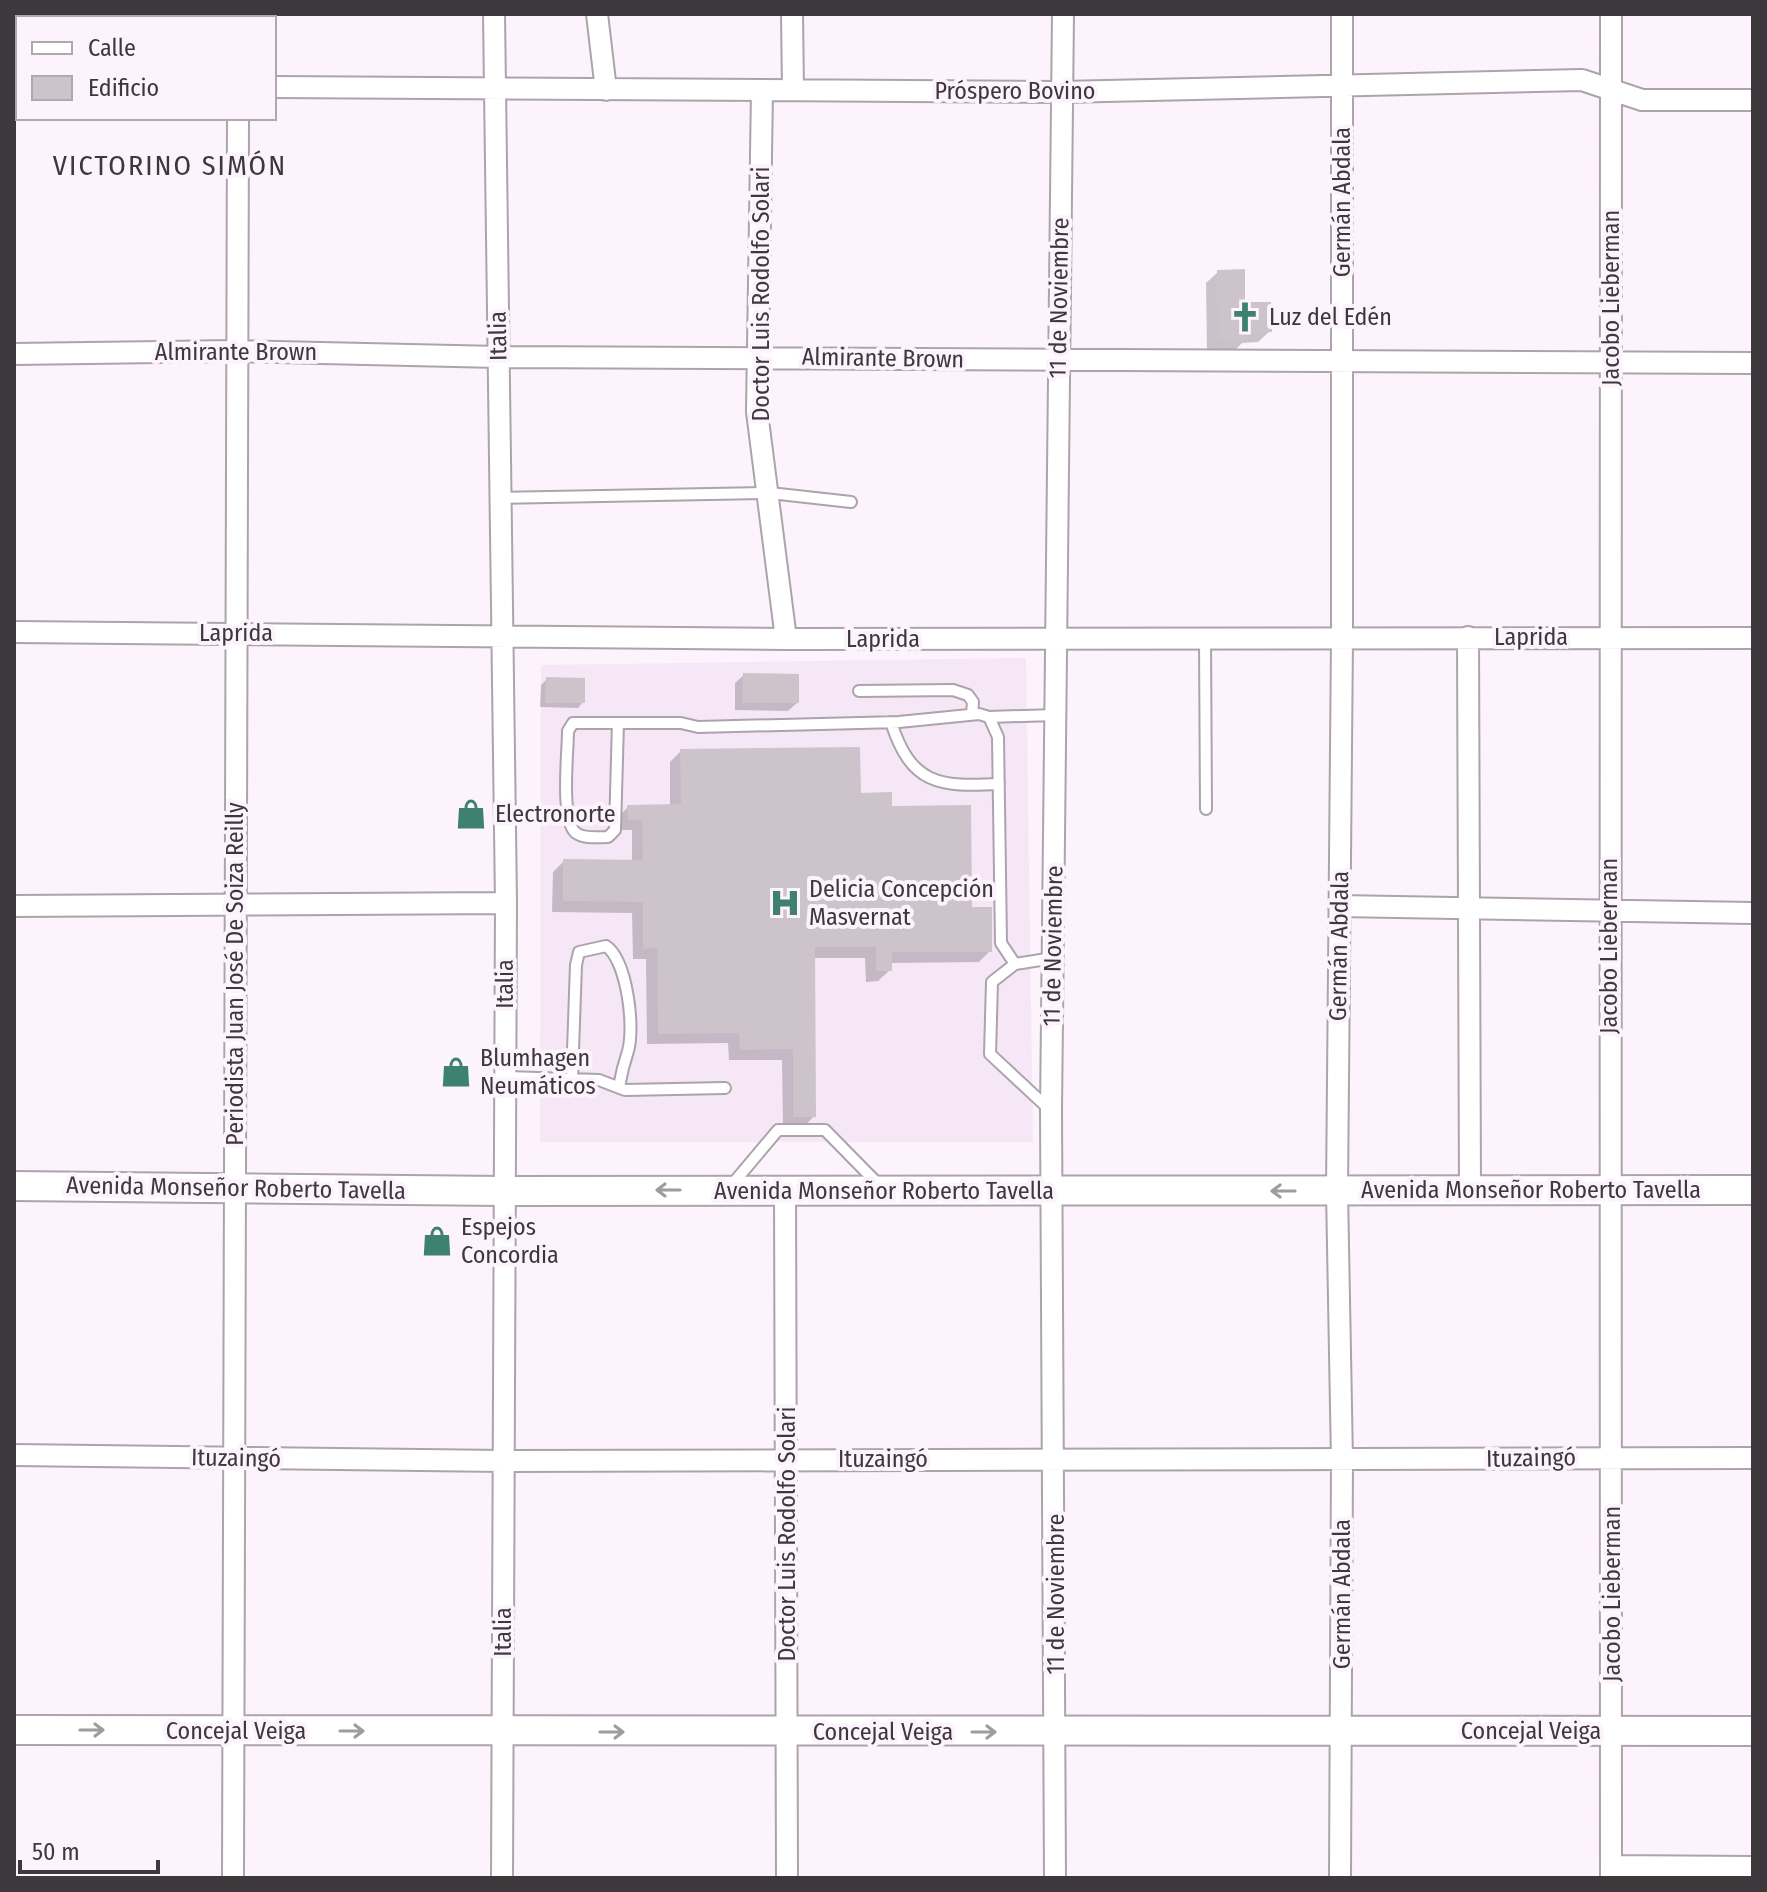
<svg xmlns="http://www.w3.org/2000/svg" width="1767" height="1892" viewBox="0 0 1767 1892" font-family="'Fira Sans Condensed',sans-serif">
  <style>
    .built { fill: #f6e7f6 }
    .shadow { fill: #0003 }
    .building { fill: #ccc3cb }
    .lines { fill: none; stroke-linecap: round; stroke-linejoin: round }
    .lane-casing { stroke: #aca3ac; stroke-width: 14 }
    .street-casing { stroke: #aca3ac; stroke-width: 24 }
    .secondary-casing { stroke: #aca3ac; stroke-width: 32 }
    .lane { stroke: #fff; stroke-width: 10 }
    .street { stroke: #fff; stroke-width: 20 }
    .secondary { stroke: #fff; stroke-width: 28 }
    .oneway { stroke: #9e9c9e }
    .labels { text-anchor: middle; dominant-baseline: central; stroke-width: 8; stroke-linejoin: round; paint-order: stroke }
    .street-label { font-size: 24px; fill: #3c383c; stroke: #fdf3fc }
    .poi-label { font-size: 24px; fill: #3c383c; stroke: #fdf3fc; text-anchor: start }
    .quarter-label { font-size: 28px; letter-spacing: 2px; fill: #3c383c; stroke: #fdf3fc }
  </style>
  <rect width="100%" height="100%" fill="#fdf3fc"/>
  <!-- built -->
  <path class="built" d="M1026,658L1033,1142H540L541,665Z"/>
  <!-- shadow -->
  <path class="shadow" d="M1218,272L1270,331L1258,342L1242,343L1235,350L1207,351L1206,283Z
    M744,675L797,703L788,711L735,710V683Z
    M547,679L583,702L578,708L540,707L541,685Z
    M681,751L859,795L890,808L970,909L990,951L979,962L890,963V970L878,981L866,982L865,958H813L814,1116L803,1128H783L782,1060H729L728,1043L647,1044L646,959H633L632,913L552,912L553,872L564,861L632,862V830H617V818L628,807L670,806V762Z"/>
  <!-- building -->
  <path class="building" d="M1245,269V302H1271L1272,332H1248V340H1218L1217,270Z
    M743,673L799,674V703H742Z
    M546,677L585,678V703H545Z
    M860,747L861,793L892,792V806L971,805L972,907H992V952H892V971H876V947H815L816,1117H793V1049L740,1050L739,1033L658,1034L657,948L643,949V902L563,901V859L643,860L642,820H628L627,805L681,804L680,749Z"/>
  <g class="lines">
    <!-- lane casing -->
    <g class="lane-casing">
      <path id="lane" d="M500,498L770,493L851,502
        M1205,639L1206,809
        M859,691L953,690L968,695L973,702L972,714
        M989,717L1055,715
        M891,722C911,785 939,787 999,784
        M618,723L615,830L608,837C598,837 584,839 576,833C560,820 568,753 568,731L573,723H681L698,727L899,722L979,714L989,717L998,737L1001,943L1015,964
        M505,1077L599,1080L625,1090L725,1088
        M572,1079L576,965L579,952L606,946C627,960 635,1027 628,1051C624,1063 621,1075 619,1087
        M1049,1109L990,1054L992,982L1015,964L1053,958
        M730,1187L778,1130H825L880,1186"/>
    </g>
    <!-- street casing -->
    <g class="street-casing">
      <path id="street" d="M494,14L506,903L502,1878
        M597,14L606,90
        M792,14L793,90
        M239,18V14
        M14,83H18
        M274,87L1062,92L1582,80L1642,100H1753
        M762,91L757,412L786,639
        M14,354L236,351L499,357L1753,363
        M14,632L786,639L1753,638
        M1468,637L1470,1191
        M14,906L506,903
        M1339,906L1753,913
        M785,1190L787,1878
        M14,1455L504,1461L1753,1458
        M1611,1866L1753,1867
        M233,1878L238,118
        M1055,1878L1051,1110L1063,14
        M1340,1878L1342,1461L1337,1191L1342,638V14
        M1611,1878C1611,1257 1610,635 1611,14"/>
    </g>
    <!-- secondary casing -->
    <g class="secondary-casing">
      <path id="secondary" d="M14,1186L505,1191L1753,1190
        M14,1730L1753,1731"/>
    </g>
    <!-- lane -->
    <use href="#lane" class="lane"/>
    <!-- street -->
    <use href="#street" class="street"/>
    <!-- secondary -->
    <use href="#secondary" class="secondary"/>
  </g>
  <!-- one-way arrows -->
  <defs><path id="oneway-shaft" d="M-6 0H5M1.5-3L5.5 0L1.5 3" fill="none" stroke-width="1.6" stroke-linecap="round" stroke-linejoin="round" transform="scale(2)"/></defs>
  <g class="oneway">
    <use href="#oneway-shaft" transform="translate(668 1190) rotate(180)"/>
    <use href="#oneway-shaft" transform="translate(1283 1191) rotate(180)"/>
    <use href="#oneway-shaft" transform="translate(92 1730)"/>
    <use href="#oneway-shaft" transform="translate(352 1731)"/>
    <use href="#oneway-shaft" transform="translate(612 1732)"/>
    <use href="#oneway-shaft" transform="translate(984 1732)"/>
  </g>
  <!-- icons -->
  <defs>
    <g id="church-bare" transform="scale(2.4)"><path d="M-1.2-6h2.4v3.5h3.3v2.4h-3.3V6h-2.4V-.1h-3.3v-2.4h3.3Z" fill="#3e8071" stroke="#fdf3fc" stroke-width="2.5" paint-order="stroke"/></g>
    <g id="shop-bare" transform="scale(2.4)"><path d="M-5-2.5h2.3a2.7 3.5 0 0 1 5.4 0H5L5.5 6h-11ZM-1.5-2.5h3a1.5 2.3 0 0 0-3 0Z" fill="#3e8071" stroke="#fdf3fc" stroke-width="2.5" paint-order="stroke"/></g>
    <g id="hospital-bare" transform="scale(2.4)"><path d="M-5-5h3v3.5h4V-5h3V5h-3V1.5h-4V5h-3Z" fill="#3e8071" stroke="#fdf3fc" stroke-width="2.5" paint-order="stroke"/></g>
  </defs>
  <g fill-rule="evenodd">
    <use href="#church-bare" x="1245" y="317"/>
    <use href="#shop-bare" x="471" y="814"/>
    <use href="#hospital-bare" x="785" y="903"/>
    <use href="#shop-bare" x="456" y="1072"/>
    <use href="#shop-bare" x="437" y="1241"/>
  </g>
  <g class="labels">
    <!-- street labels -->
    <g class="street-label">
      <text x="1015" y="91">Próspero Bovino</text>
      <text transform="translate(1342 202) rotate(-90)">Germán Abdala</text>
      <text transform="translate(761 294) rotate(-90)">Doctor Luis Rodolfo Solari</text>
      <text transform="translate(1059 298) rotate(-89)">11 de Noviembre</text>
      <text transform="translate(1611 298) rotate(-90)">Jacobo Lieberman</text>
      <text transform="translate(498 336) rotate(-91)">Italia</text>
      <text x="236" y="352">Almirante Brown</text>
      <text transform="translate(883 358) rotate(1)">Almirante Brown</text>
      <text x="236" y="633">Laprida</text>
      <text x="1531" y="637">Laprida</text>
      <text x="883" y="639">Laprida</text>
      <text transform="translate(1053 946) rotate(-89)">11 de Noviembre</text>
      <text transform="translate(1339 946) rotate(-89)">Germán Abdala</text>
      <text transform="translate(1609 946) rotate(-90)">Jacobo Lieberman</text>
      <text transform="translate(235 974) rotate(-90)">Periodista Juan José De Soiza Reilly</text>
      <text transform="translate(505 984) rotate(-90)">Italia</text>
      <text transform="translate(236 1188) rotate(1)">Avenida Monseñor Roberto Tavella</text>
      <text x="1531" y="1190">Avenida Monseñor Roberto Tavella</text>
      <text x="884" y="1191">Avenida Monseñor Roberto Tavella</text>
      <text transform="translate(236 1458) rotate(1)">Ituzaingó</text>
      <text transform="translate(1531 1458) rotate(-1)">Ituzaingó</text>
      <text x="883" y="1459">Ituzaingó</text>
      <text transform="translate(787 1534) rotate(-90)">Doctor Luis Rodolfo Solari</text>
      <text transform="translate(1056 1594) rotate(-90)">11 de Noviembre</text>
      <text transform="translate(1342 1594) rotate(-90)">Germán Abdala</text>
      <text transform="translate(1612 1594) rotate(-90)">Jacobo Lieberman</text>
      <text transform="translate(503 1632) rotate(-90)">Italia</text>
      <text x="236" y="1731">Concejal Veiga</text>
      <text x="1531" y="1731">Concejal Veiga</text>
      <text x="883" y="1732">Concejal Veiga</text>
    </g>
    <!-- poi labels -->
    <g class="poi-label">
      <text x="1269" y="317">Luz del Edén</text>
      <text x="495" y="814">Electronorte</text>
      <text x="809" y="889">Delicia Concepción<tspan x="809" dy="28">Masvernat</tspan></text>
      <text x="480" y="1058">Blumhagen<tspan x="480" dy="28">Neumáticos</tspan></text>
      <text x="461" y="1227">Espejos<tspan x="461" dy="28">Concordia</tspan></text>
    </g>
    <!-- quarter labels -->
    <g class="quarter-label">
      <text x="170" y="165">VICTORINO SIMÓN</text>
    </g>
  </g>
  <!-- border -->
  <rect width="1767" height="1892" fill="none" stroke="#3c383c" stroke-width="32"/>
  <!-- legend -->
  <rect x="16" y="16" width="260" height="104" fill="#fdf3fc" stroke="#b0a8af" stroke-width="2"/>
  <rect x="32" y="42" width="40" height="12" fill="#ffffff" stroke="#b0a8af" stroke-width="2"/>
  <text x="88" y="56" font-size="24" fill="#3c383c">Calle</text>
  <rect x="32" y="76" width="40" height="24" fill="#ccc3cb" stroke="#b0a8af" stroke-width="2"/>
  <text x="88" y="96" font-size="24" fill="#3c383c">Edificio</text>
  <!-- scale -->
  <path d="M20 1860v12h138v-12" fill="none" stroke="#3c383c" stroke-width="4"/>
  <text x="32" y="1860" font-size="24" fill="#3c383c" stroke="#fdf3fc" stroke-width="6" paint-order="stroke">50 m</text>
</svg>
